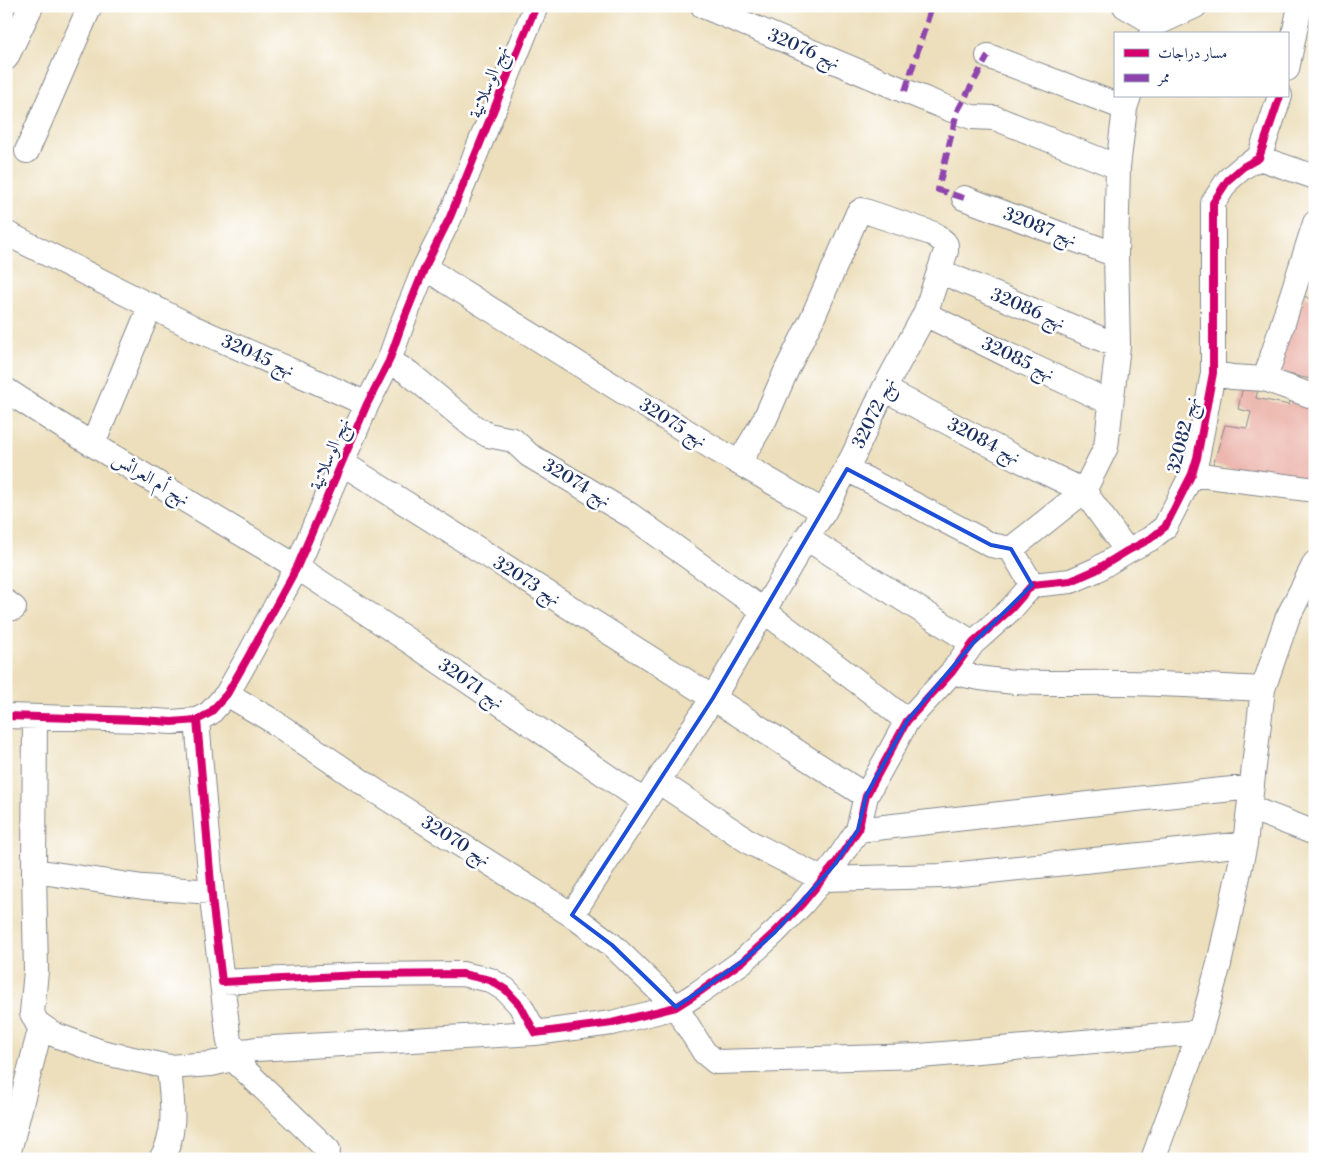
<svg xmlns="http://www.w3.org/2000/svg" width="1321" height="1165" viewBox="0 0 1321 1165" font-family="'Libre Bodoni',Amiri,serif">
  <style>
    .building { fill: #e9aba0 }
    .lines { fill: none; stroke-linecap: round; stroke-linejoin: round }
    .street-casing { stroke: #84878d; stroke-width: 26 }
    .street { stroke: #fff; stroke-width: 24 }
    .quiet { stroke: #8e44ad; stroke-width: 6; stroke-dasharray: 12 6; stroke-linecap: butt }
    .cycleway-casing { stroke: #fff; stroke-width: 11 }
    .cycleway { stroke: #d6006c; stroke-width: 8 }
    .marked { fill: none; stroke: #1d4ed8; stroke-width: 4; stroke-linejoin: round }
    .labels { text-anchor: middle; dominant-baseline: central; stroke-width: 5; stroke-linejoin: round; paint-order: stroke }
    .street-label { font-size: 18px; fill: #1b2f5e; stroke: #fff }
  </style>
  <rect width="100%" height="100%" fill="#fff"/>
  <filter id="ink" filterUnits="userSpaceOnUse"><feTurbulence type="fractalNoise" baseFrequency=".02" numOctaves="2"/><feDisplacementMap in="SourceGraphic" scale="10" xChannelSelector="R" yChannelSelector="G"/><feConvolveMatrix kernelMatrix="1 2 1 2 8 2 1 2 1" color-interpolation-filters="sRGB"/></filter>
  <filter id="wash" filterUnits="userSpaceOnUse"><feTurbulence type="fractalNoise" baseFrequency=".0096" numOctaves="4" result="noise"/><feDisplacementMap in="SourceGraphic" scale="20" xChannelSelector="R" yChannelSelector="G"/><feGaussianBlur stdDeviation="1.12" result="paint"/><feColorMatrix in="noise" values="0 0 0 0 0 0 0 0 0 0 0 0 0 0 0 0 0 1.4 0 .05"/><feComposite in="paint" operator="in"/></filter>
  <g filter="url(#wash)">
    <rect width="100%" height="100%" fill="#eddfbc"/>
    <g id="blocks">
      <!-- building -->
      <path class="building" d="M1314,288L1315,377L1314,380L1275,371L1304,296L1310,299Z
        M1244,382L1259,385L1256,398L1289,405L1291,396L1315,402V481L1213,465L1225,425L1247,428L1251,412L1238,409Z
        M1315,575V609L1303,603Z"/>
    </g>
  </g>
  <g filter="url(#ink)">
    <use href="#blocks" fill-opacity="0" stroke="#84878d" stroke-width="1"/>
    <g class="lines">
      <!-- street casing -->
      <g class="street-casing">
        <path id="street" d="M703,6L905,91L957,112L972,117L995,118L1118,167
          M1125,6L1156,24
          M1151,34L1156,24L1195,6
          M988,56L1125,108
          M6,58L31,6
          M1287,69L1300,6
          M27,151L90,6
          M1259,158L1315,177
          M964,198L1116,255
          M6,233L194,328L367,404
          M425,267L447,282L710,446L824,512L806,538L713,698L658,781L572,915
          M939,271L1118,346
          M925,314L1008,355L1111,403
          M389,361L409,373L474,427L488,435L513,440L529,455L630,515L764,611L875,695L907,721
          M1213,373L1232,377L1265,379L1315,397
          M1265,379L1315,223
          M884,389L1018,459L1084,491L1127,551
          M6,390L57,423L297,567L409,641L645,802
          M93,444L151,305
          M342,463L713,698L866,796
          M739,463L765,419L787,369L812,319L858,213L862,210L934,234L944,242L946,245V251L925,314L884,389L854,454L824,512
          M847,469L991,545L1011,549
          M1192,474L1315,490
          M806,538L973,643
          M1032,585L1011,549L1084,491L1106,447L1118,346L1116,255L1118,167L1125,108L1129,96
          M6,602L14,608
          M952,672C1006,687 1063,682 1119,683C1167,683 1215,687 1263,689
          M227,694L271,720L377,792L572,915L612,945L676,1007L704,1052L716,1062L920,1056L1200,1032
          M6,716L140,720L172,722L197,720L210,713L227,694L247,659L297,567L367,404L389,361L402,324L425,267L450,217L536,6
          M35,717L34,871L36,971L32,1013L37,1023L53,1034L101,1052L169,1067L211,1064L224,1061L236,1049
          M197,720L213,907L222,982L359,975L462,974L490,980L506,990L520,1005L535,1033L612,1023L676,1007L698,993L743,961L775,932L802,904L835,864L858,830L866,796L907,721L952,672L973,643L1011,609L1032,585L1071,581L1096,570L1127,551L1150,539L1165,527L1192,474L1197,458L1213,373V203L1228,180L1243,167L1259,158L1280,96
          M658,781L751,843L822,879L942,876L1245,844
          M1250,808L1315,833
          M858,830L1107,802L1252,787
          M34,871L143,887L212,892
          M222,982L229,1042C238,1053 243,1051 256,1049L535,1033
          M230,1056L328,1150
          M7,1159L41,1026
          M161,1159C179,1132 171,1096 169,1067
          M1153,1159L1200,1032L1219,964L1245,844L1263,689L1287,619L1315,563"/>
      </g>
      <!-- street -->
      <use href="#street" class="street"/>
      <!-- quiet -->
      <path class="quiet" d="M905,91L932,6
        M964,198L938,190L957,112L988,56"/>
      <!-- cycleway casing -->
      <g class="cycleway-casing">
        <path id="cycleway" d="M6,716L140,720L172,722L197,720L210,713L227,694L247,659L297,567L367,404L389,361L402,324L425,267L450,217L536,6
          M197,720L213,907L222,982L359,975L462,974L490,980L506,990L520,1005L535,1033L612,1023L676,1007L698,993L743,961L775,932L802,904L835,864L858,830L866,796L907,721L952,672L973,643L1011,609L1032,585L1071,581L1096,570L1127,551L1150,539L1165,527L1192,474L1197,458L1213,373V203L1228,180L1243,167L1259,158L1280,96"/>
      </g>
      <!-- cycleway -->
      <use href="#cycleway" class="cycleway"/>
    </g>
  </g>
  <!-- marked area -->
  <path class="marked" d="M847,469L991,545L1011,549L1032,585L973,643L907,721L866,796L858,830L835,864L775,932L743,961L676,1007L612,945L572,915L713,698Z"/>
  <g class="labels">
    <!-- street labels -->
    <g class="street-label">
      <text transform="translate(804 49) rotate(23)">نهج 32076</text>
      <text transform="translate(489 82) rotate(-68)">نهج الوسلاتية</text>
      <text transform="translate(1040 227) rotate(21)">نهج 32087</text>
      <text transform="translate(1028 309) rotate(23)">نهج 32086</text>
      <text transform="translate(258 356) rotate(24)">نهج 32045</text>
      <text transform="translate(1018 359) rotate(25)">نهج 32085</text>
      <text transform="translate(874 413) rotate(-64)">نهج 32072</text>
      <text transform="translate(673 423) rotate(32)">نهج 32075</text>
      <text transform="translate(1183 435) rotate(-76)">نهج 32082</text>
      <text transform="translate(984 441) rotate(27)">نهج 32084</text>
      <text transform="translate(330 454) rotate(-67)">نهج الوسلاتية</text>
      <text transform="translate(151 479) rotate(31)">نهج أم العرائس</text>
      <text transform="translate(577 483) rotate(31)">نهج 32074</text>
      <text transform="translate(527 581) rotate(32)">نهج 32073</text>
      <text transform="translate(471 684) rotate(34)">نهج 32071</text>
      <text transform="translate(456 841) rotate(32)">نهج 32070</text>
    </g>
  </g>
  <!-- margin -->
  <rect width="1321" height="1165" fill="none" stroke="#fff" stroke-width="25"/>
  <!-- legend -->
  <rect x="1114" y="32" width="175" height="65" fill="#ffffff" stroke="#a4acbf"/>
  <rect x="1124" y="49" width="25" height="8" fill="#d6006c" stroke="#a4acbf"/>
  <text x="1158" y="58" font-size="15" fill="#1b2f5e">مسار دراجات</text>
  <rect x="1124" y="74" width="25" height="8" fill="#8e44ad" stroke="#a4acbf"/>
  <text x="1158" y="82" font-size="15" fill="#1b2f5e">ممر</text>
</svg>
